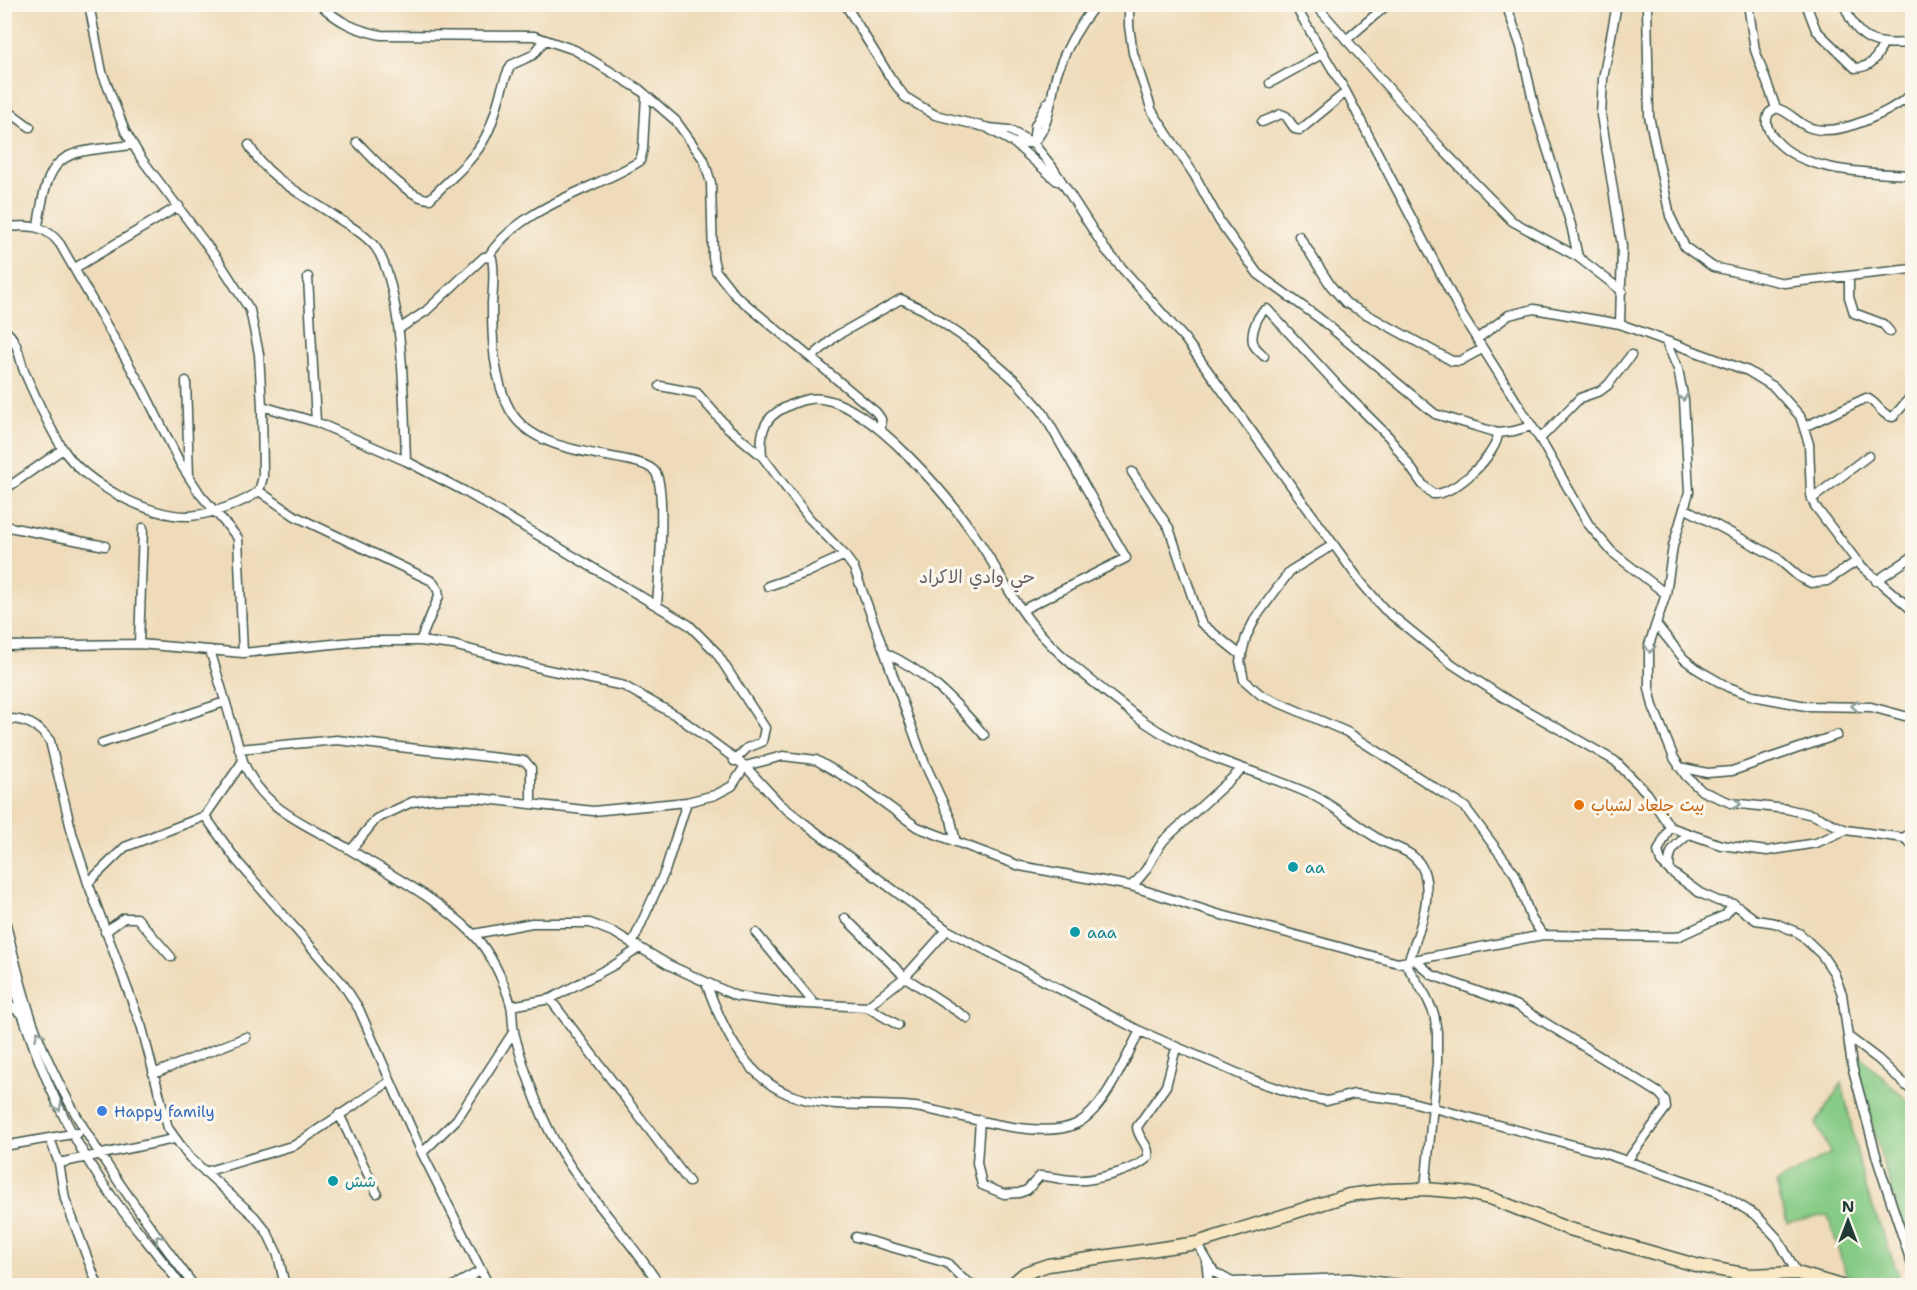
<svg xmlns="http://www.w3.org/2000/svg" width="1917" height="1290" viewBox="0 0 1917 1290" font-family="'Shantell Sans','Playpen Sans Arabic',sans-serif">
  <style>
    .green { fill: #86cb85; stroke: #52845c; stroke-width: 1.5 }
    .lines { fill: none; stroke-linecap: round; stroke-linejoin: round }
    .street-casing { stroke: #3e5548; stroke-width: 11 }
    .secondary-casing { stroke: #3e5548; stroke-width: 15 }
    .street { stroke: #fff; stroke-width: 8 }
    .secondary { stroke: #f9e7c3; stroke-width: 12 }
    .oneway { stroke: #8f9e9a }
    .food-dot { fill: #e8710a; stroke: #fbf7ec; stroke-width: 2 }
    .culture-dot { fill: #0f9aa8; stroke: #fbf7ec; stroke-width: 2 }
    .shop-dot { fill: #3f7fe0; stroke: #fbf7ec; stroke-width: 2 }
    .labels { text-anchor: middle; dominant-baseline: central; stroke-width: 6; stroke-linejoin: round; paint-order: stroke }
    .food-label { font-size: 16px; fill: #c56008; stroke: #fbf7ec; text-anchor: start }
    .culture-label { font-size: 16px; fill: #0d838f; stroke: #fbf7ec; text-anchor: start }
    .shop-label { font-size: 16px; fill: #366cbe; stroke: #fbf7ec; text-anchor: start }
    .neighbourhood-label { font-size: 18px; fill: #676068; stroke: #fbf7ec }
  </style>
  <rect width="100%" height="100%" fill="#fbf7ec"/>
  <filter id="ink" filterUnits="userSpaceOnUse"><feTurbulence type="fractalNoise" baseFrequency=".0167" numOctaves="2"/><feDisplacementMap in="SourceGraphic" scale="12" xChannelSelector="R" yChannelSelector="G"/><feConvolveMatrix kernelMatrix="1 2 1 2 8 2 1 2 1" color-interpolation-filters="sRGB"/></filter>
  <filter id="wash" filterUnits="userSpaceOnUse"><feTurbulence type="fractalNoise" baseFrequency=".008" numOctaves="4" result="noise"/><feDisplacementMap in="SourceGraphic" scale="24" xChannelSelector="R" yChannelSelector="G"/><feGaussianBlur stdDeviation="1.35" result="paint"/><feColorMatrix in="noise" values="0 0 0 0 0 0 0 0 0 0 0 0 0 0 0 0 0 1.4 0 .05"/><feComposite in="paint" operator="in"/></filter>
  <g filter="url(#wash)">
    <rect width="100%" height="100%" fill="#efdbba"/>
    <!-- green -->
    <path class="green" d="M1849,1046L1912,1105V1261Z
      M1842,1083L1864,1184L1898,1273L1895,1285L1871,1284L1846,1275L1828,1215L1787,1223L1776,1183L1831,1153L1816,1123Z"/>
  </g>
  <g filter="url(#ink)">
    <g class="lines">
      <!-- street casing -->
      <g class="street-casing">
        <path id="street" d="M320,4C338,22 356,30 381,35L534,36L575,50L639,89L676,121L704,160L711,183L713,258L716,271L735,295L876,412L881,419V430
          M845,4L890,77L905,97L935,115L989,128L1009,130L1033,143L1053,168L1105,249L1185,339L1360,581L1384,609L1452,664L1501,696L1615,761L1647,793L1670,827L1721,845L1767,851L1816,843L1846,830L1904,838L1912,844
          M1129,4V26L1133,53L1152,111L1195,176L1220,222L1258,274L1319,318L1435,414L1498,433L1514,431L1531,426
          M1294,4L1346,92L1463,317L1540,439L1589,525L1612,552L1666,594
          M1371,4L1378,13
          M1506,4L1521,47L1535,110L1571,225L1578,257
          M1617,4L1603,79L1601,115L1622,246L1620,324
          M1647,4L1649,116L1670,216L1685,247L1713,267L1784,283L1912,269
          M1748,4L1755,50L1776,108
          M1806,4L1816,30L1855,68C1873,67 1876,58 1884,43
          M1844,4C1858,43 1874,45 1912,43
          M1316,5L1441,148L1512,221L1578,257L1622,291
          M1346,40L1388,4
          M1270,83L1324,53
          M1912,94C1890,112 1837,139 1808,127C1796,122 1789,111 1776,108L1769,113C1764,123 1768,130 1774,138C1801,173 1871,173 1912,175
          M4,108L30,127
          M1262,122L1281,114L1286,116L1295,129L1300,130L1346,92
          M989,129L1014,143L1057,181
          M357,142C372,157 409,200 430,199C449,179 473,162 486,136C498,114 499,87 511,65L533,55L545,40
          M1014,143H1033C1051,125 1050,97 1057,73C1066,48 1079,25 1096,4
          M1033,144L1035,126L1047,103
          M249,145C267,179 306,196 336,217C350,226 366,235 376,248C404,289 404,409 406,461
          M38,226C49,149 61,153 133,145
          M4,227C28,225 45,224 60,244L143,389L180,463L200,494L238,538L243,653
          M1299,236L1331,286L1346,303L1452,361H1460L1482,349
          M488,257C520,206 592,191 640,161L643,149L646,95
          M4,268V274
          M75,268L179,206
          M1849,276V297L1854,313L1883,324L1890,332
          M308,277L316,422
          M399,329L426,311L484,257L492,258C495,273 493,288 492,303C492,338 493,379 510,410C539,463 642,450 656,473C666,491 659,580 657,604
          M4,330C18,339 19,357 24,371C35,396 48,426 63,449C84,483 150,518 190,516C211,514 242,504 259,491L263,477L262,406L259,354L250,310L218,260L141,158L125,131L102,72L89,4
          M1477,339L1509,315L1534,309L1620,324L1748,371L1774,387L1800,416L1809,444L1811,495L1815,506L1859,564L1912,610
          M1666,342L1678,369L1684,400L1689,492L1673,546L1666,594L1649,645V688L1653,706L1674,758L1686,776L1702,791L1731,803L1787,809L1813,815L1846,830
          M1264,356C1261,353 1256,349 1254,345C1249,335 1258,312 1267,309L1340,388L1389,437L1423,485L1433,494C1454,496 1498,454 1498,433
          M812,357L836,336L901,299L924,310L972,343L1017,382L1042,411L1126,558L1022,610
          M186,381L189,477
          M660,386L697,393L727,427L762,456
          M262,406L316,422L406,461L464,491L689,625L716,652L765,728L762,742L747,748L734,761
          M1804,427L1866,398C1877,401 1881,416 1893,417L1912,395
          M1540,439L1580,398L1600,391L1608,385L1631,355
          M1132,472L1169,528L1201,623L1242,656
          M4,490L63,449
          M259,491L295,516L432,581L438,590L439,596L420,641
          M1812,499L1868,456
          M1686,509L1776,557L1799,577L1811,583L1827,581L1857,561
          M4,526L105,546
          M1333,545L1290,571L1256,617L1246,637L1240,661L1244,680L1261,695L1347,732L1465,807L1515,874L1531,918L1543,935
          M1876,581L1912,557
          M768,586L806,573L845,555
          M1656,624L1684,659L1700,671L1728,687L1753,696L1806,706L1871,707L1912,718
          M139,644L143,528
          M4,646L139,644L243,653L363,641H420L453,645L544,669L624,686L677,716L745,766L780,804L804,823L947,930L1140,1031L1253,1080L1301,1096L1327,1101L1354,1094L1404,1100L1603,1153L1718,1192L1757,1216L1778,1239L1797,1273
          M210,650L243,761C263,812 308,824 352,851C392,875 439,900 472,933C490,951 504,981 511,1005C513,1013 512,1023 514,1032C521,1060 536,1104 549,1130C577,1187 626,1232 660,1286
          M885,653C926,671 955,701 984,735
          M4,719C25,718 38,725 50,741L72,833L88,883
          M102,743L225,702
          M239,749L337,740L525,761L531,768V803
          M243,761L205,816L237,861L343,984L359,1009L422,1153L489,1286
          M1679,767L1707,773L1732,771L1837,735
          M205,816L125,847L88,883L142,1028L168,1128L189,1157L254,1216L267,1232L278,1255L285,1286
          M1670,827L1658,851L1661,862L1670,871L1700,893L1718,901L1734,904L1756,920L1775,923L1799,933L1822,955L1834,973L1842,994L1852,1066L1878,1162L1912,1265
          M1904,838L1912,831
          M953,841L955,838L951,820L925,764L854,568L842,552L809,518L762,456C760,433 763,418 784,408C796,402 808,397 822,399C873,406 948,496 976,537C996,566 1010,597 1032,624C1059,657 1097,685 1131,712C1188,757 1244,765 1308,793C1336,805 1356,827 1382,841C1399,849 1417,852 1424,872C1433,899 1417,937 1408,962
          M351,850L376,819L412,802L432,799L476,798L593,811L687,802L715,795L732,786L745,766L783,756L816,760L861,786L917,827L1020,866L1131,886L1214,913L1398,963L1543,935L1677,937L1725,915L1734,904
          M1670,870C1667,852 1674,846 1688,835
          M1131,886C1147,874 1152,856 1164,840L1242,769
          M4,916C13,953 21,990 34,1026C70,1123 133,1203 194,1286
          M845,918L905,977L967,1018
          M105,932L124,918H137L171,957
          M756,933L813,1002
          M474,934L532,923H590L615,933L669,965L736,996L788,1003L867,1007L905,977L947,930
          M632,944L665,871L687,802
          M4,953C29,1044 61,1130 119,1206C139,1233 162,1258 181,1286
          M1416,961L1432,975L1518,1006L1659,1093L1665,1100L1666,1108L1627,1161
          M1405,963L1426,996L1434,1014L1437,1032V1063L1425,1189
          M706,983C722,1026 743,1075 788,1094C828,1110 873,1102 915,1107C956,1113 1039,1142 1076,1124C1105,1110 1125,1058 1140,1031
          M550,999L689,1182
          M4,1000L21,1014
          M511,1006L550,999L616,964L639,948
          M867,1007L898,1025
          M1850,1038L1878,1059L1912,1091
          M153,1074L246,1037
          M339,1114L377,1193
          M980,1120L977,1163L982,1185L1004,1194L1019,1193L1027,1190L1040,1176C1051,1176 1062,1180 1073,1180C1091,1182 1137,1170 1148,1157C1150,1145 1138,1139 1137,1127L1166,1086L1176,1048
          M50,1139L59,1163L65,1199L98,1286
          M4,1146L78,1133
          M422,1153L457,1119L514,1031
          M59,1163L174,1139
          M205,1172L295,1145L389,1082
          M856,1237L947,1263L963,1279L975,1286
          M1197,1243L1214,1272L1232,1282L1350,1278L1418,1286
          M1206,1260L1209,1286
          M453,1286L482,1270"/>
      </g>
      <!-- secondary casing -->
      <g class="secondary-casing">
        <path id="secondary" d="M1010,1286L1025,1273L1048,1265L1197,1243L1349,1195L1388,1190L1425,1189L1463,1192L1493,1199L1566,1228L1699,1266L1749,1275L1797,1273L1841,1286"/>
      </g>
      <!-- street -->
      <use href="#street" class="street"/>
      <!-- secondary -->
      <use href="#secondary" class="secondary"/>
    </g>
    <!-- one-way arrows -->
    <defs><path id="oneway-chevron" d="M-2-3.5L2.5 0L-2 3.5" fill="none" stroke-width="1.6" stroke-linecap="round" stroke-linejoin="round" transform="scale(1.5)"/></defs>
    <g class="oneway">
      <use href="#oneway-chevron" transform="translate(1683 397) rotate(83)"/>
      <use href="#oneway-chevron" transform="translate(1650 649) rotate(95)"/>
      <use href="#oneway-chevron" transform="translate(1855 706) rotate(-177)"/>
      <use href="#oneway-chevron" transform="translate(1737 804) rotate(7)"/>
      <use href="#oneway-chevron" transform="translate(39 1035) rotate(-114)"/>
      <use href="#oneway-chevron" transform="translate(58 1107) rotate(64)"/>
      <use href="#oneway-chevron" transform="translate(159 1239) rotate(-128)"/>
    </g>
  </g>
  <!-- markers -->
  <circle class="food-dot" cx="1579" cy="805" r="6"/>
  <g class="culture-dot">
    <circle cx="1293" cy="867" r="6"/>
    <circle cx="1075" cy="932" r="6"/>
    <circle cx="333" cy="1181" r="6"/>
  </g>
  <circle class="shop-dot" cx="102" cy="1111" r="6"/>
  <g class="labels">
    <!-- food labels -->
    <g class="food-label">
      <text x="1591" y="805">بيت جلعاد لشباب</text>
    </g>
    <!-- culture labels -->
    <g class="culture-label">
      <text x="1305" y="867">aa</text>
      <text x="1087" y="932">aaa</text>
      <text x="345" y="1181">شش</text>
    </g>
    <!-- shop labels -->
    <g class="shop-label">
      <text x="114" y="1111">Happy family</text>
    </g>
    <!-- neighbourhood labels -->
    <g class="neighbourhood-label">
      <text x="977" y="577">حي وادي الاكراد</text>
    </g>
  </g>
  <!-- margin -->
  <rect width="1917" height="1290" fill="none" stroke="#fbf7ec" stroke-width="24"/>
  <!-- north arrow -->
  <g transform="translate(1848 1221)" stroke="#fbf7ec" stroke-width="4.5" paint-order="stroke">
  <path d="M0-4.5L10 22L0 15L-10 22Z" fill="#1f3d34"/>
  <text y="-9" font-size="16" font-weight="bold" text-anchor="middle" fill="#1f3d34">N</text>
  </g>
</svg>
